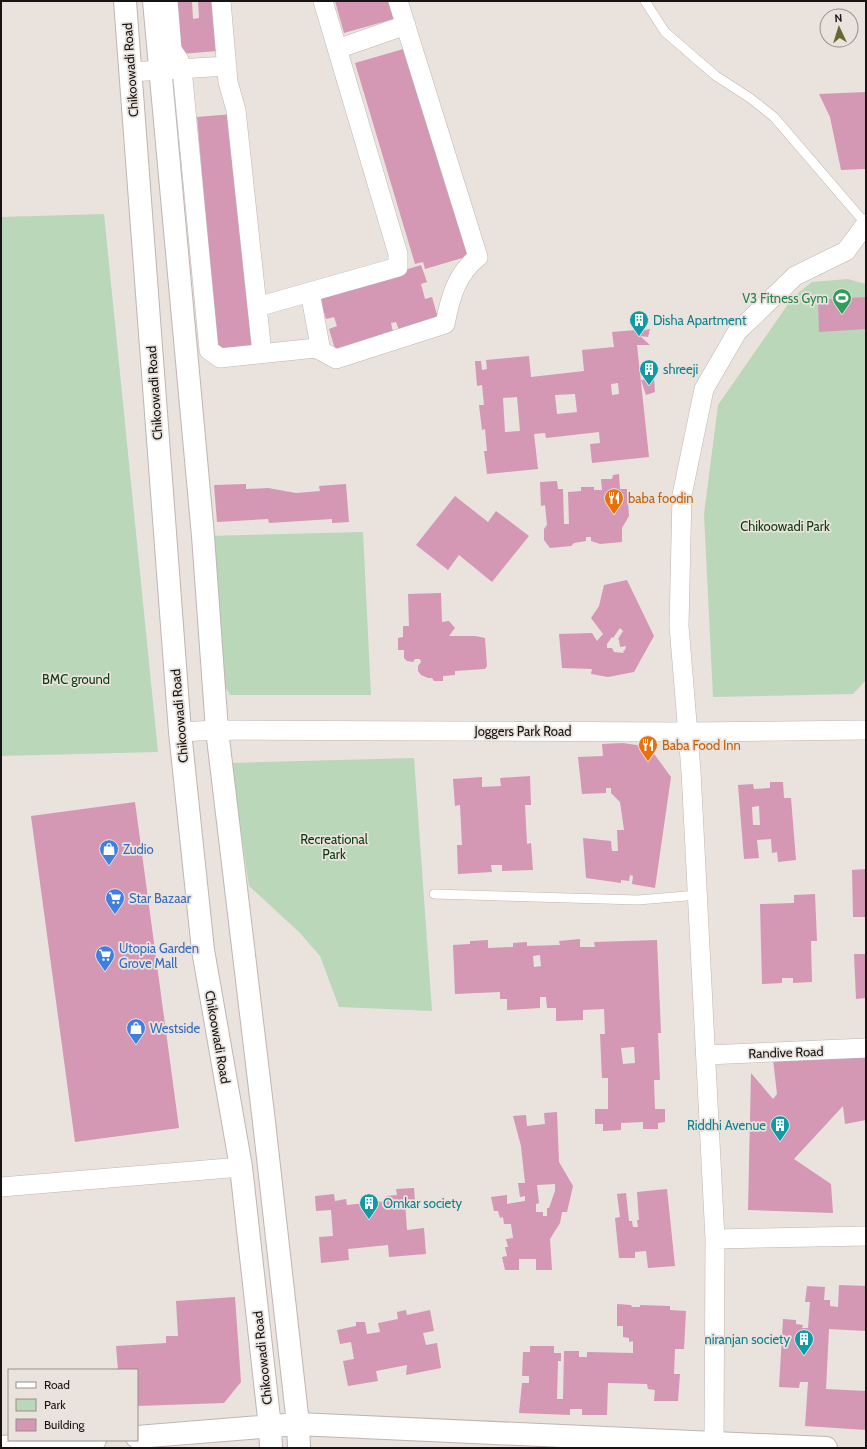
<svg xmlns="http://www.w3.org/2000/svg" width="867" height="1449" viewBox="0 0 867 1449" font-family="Cabin,sans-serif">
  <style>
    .green { fill: #bbd7ba }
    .building { fill: #d497b4; fill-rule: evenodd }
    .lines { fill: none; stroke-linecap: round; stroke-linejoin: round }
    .lane-casing { stroke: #beb6b2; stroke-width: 10 }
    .street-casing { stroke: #beb6b2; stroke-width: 20 }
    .secondary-casing { stroke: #beb6b2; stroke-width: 24 }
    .lane { stroke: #fff; stroke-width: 9 }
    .street { stroke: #fff; stroke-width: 19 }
    .secondary { stroke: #fff; stroke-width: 22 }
    .labels { text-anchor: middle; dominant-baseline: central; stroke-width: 3.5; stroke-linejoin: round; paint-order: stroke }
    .street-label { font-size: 13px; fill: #171413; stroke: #eae2dd }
    .leisure-label { font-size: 13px; fill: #27864d; stroke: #eae2dd; text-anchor: end }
    .culture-label { font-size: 13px; fill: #0d838f; stroke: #eae2dd; text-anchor: start }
    .food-label { font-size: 13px; fill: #c56008; stroke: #eae2dd; text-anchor: start }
    .park-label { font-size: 13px; fill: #093b0e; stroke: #eae2dd }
    .shop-label { font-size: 13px; fill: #366cbe; stroke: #eae2dd; text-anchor: start }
  </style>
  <rect width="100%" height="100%" fill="#eae2dd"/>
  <!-- green -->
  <path class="green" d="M104,214L158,752L1,756V217Z
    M848,279L866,284V680L853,694L713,697L704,514L718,405L793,297L812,282Z
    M363,532L371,695H230L216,670L203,536Z
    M414,758L432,1011L339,1007L320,956L300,933L249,886L231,763Z"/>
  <!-- building -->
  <path class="building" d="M176,1H192L193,19L199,18L198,1H215L218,51L180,54Z
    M335,1H392L397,18L344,33Z
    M407,48L469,256L425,269L423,262L415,264L355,63Z
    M866,92L865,169L841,170L830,117L819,94Z
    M233,114L253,345L217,349L197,117Z
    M421,265L427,282L421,284L425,299L432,297L438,318L399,330L396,322L391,323L393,332L335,349L329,329L337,326L334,317L326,319L319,296Z
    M866,297V329L819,332L818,300Z
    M650,329L648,337L640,336L650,345H637L649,457L592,463L590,444L600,443L599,432L546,438L545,433L534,434L538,469L487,474L484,451H487L485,429L482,430L479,405H484L482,385L477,386L475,361H481L482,370L487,369L486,360L529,356L531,377L584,371L582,350L614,347L612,332L636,330V332ZM618,383L619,394L612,395L611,384ZM575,394L577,412L557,414L555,395ZM517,397L520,431L505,432L503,398Z
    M654,378L655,392L646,395L641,380Z
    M619,474L620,489H627L629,516L622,528V542L600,544L591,541V537H586V541L574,543L571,546L550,548L544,540V529L547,525L545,505L541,506L540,482L557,481L558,489H563L564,524H569L568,492L581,491V487H594V490H602L601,479H612L613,475Z
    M246,484V489L268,488L296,493L320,491L319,486L346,484L349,522L332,523V519L269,523L268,519L217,522L214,485Z
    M455,496L488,522L496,511L529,536L492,582L459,555L448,570L416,545Z
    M627,580L654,636L634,672L608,677L591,674L592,669L562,668L559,634L592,633L597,641L603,634L591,618L599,606L604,585ZM620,628L623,631L618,639L619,640L620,647L626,646L625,650L623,651L624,653L614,652L612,648H607V644L612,637L613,638Z
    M441,593L442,622L449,621L455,628L449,636H475L485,638L487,666L485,669L455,671V675L443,676V681H434L432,678H428L421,675L418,671V666L421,662L420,659H415L413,662L407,661L404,658V650H398V638L403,637V626H409L408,594Z
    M623,743L649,747L671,777L655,888L632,884L633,876L630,875L629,881L621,880V883L586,878L583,838L611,841L612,851H618L617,830H624L620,802L611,793V788H606V793L582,794L578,757L603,756L602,744Z
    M530,776L531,805H525L527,844L531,843L533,870L502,871V865H491L492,872L458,874L457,845H462L460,805L455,806L453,779L482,777V787L501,786L500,778Z
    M770,782H783L784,798H791L796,860L778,862L777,852L772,853L771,839L757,840L759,858L744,859L738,785L753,784L754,789L770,788ZM759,806L760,825H753L752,807Z
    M135,802L179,1128L75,1142L31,816Z
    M866,869V917H853L852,870Z
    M815,894L817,941H811L812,982L793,983V978H782V983L762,984L760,904L794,903V895Z
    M580,939V947H595L594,942L657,940L661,1033H658L660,1080H654L655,1109H665V1122L658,1123V1129H643V1122L621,1123V1130L603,1131V1124H595V1109H608V1078H602L600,1034H605L604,1009L583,1010V1020L556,1021V1008H547L546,997H540V1008L507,1010V999H500V992L455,994L453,945L470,944V941L488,940V948L513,947V943L527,942V946L560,945L559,941ZM540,955L541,966L534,967L533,956ZM634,1047L635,1063L623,1064L621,1048Z
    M854,954H866V998L856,999Z
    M866,1057V1120L845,1124L843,1106L794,1159L831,1184L833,1213L748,1210L751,1073L773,1099L777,1094L773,1059Z
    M557,1112L559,1162L573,1186L567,1212H562L560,1223L550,1239L552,1270H536V1259H519V1270H505L502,1257L507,1256L505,1247H508L506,1239L513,1238L511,1224H504L503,1217L500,1218L498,1211H494L491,1197L507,1195V1204L525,1201V1196L520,1197L518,1183H525L521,1146L513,1116L526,1115L527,1126L545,1124L544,1113ZM555,1184V1191L549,1208H547V1216H543V1212H536V1204L539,1203L537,1185Z
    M414,1188L415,1201L405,1202L407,1230L424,1228L426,1254L389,1257L388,1245L348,1249L349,1260L321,1263L319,1237L333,1236L331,1210L316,1211L315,1196L334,1194L335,1201L346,1199L347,1205L387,1201L386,1196L397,1195L396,1189Z
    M667,1189L675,1266L648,1268L646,1251L635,1252V1258H619L615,1218L620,1217L617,1194L626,1193L629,1221H632L633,1227H638L637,1220H639L637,1192Z
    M839,1285L866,1286V1331L829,1329L826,1389L866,1391V1430L805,1426L808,1382H800L799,1388L779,1387L783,1319L796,1320V1324L803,1325L802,1328H808L810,1302H805L807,1286L825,1287L824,1300H830V1306L838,1307Z
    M235,1297L241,1382L224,1403L137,1406V1370H118L116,1346L166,1343V1336H178L176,1301Z
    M617,1304L631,1305L632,1307H640V1305L670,1306V1310L686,1311L684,1349H675L674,1374H680L678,1401H654L655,1390L648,1389L647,1384L608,1383L607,1415H582V1409H570V1415L519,1413L522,1383H529V1376H522L523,1352H530V1346H554V1353H561V1361H558L557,1399H563L564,1351H579V1357H587V1352L633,1353V1341L629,1342V1338L623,1337V1326H617Z
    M406,1310L407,1315L430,1310L434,1331L423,1333L426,1345L437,1343L441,1368L406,1375L407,1365L376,1371L378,1381L348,1386L343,1361L354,1359L351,1342L340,1344L337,1330L356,1326V1322H365L367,1334L380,1332L378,1323L398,1319L397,1312Z"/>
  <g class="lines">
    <!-- lane casing -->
    <g class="lane-casing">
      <path id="lane" d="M645,1L665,32L716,76L750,98L774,117L866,224
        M434,894L638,900L698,895"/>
    </g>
    <!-- street casing -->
    <g class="street-casing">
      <path id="street" d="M168,1L172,50L179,60L182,69L209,350L220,358L316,348L336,359L445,324C450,299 456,274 478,257L398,1
        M221,1L228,82L236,110L262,353
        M337,49L406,25
        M130,72L227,66
        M310,292L321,351
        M257,307L398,267V254L323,1
        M180,732L217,730L688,732L866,730
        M706,1055L866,1048
        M1,1187L241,1167
        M715,1239L866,1236
        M714,1448L715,1239L691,771L679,626L682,495L704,389L737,332L795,276L846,251L866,224"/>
    </g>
    <!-- secondary casing -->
    <g class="secondary-casing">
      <path id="secondary" d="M125,1L180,732L203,950L241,1167L270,1427L271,1448
        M154,1L203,536L217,730L264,1122L298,1424L299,1448
        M137,1437L298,1424L826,1448
        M1,1447L95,1440"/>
    </g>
    <!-- lane -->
    <use href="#lane" class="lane"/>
    <!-- street -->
    <use href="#street" class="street"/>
    <!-- secondary -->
    <use href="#secondary" class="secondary"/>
  </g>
  <!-- icons -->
  <defs>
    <g id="stadium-pin" transform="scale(1)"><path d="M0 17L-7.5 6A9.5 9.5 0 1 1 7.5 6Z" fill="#2e9e5b" stroke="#eae2dd"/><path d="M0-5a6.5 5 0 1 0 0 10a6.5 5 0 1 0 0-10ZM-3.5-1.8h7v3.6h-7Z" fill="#fff"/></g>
    <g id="building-pin" transform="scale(1)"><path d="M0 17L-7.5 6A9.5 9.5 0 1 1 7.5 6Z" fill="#0f9aa8" stroke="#eae2dd"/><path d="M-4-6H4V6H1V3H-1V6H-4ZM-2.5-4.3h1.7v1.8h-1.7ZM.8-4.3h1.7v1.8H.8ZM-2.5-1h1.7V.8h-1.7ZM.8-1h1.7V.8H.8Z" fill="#fff"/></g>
    <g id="restaurant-pin" transform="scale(1)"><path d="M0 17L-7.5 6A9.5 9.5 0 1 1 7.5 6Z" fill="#e8710a" stroke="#eae2dd"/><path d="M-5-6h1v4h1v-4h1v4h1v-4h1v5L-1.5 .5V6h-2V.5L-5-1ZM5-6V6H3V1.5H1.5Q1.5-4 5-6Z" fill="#fff"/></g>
    <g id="shop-pin" transform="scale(1)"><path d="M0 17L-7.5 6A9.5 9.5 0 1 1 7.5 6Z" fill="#3f7fe0" stroke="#eae2dd"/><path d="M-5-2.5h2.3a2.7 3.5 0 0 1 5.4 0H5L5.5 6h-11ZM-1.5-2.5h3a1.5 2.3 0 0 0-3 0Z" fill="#fff"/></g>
    <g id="supermarket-pin" transform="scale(1)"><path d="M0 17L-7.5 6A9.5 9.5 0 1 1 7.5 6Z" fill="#3f7fe0" stroke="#eae2dd"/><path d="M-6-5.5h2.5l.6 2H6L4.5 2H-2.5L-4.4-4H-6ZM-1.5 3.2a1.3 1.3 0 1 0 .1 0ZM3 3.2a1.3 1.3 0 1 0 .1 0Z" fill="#fff"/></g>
  </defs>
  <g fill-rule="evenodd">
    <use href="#stadium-pin" x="842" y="298"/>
    <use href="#building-pin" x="639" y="320"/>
    <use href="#building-pin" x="649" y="369"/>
    <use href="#restaurant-pin" x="614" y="498"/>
    <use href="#restaurant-pin" x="648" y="745"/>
    <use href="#shop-pin" x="109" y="849"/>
    <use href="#supermarket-pin" x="115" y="898"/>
    <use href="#supermarket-pin" x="105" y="955"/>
    <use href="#shop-pin" x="136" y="1028"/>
    <use href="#building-pin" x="780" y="1125"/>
    <use href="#building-pin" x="369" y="1203"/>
    <use href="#building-pin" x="804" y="1339"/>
  </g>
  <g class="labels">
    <!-- street labels -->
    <g class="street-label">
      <text transform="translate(130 70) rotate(-94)">Chikoowadi Road</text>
      <text transform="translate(154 393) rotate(-94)">Chikoowadi Road</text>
      <text transform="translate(179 716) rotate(-95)">Chikoowadi Road</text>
      <text x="523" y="731">Joggers Park Road</text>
      <text transform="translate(218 1037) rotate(80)">Chikoowadi Road</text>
      <text transform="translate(786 1052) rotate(-2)">Randive Road</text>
      <text transform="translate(262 1358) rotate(-96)">Chikoowadi Road</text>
    </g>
    <!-- leisure labels -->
    <g class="leisure-label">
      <text x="828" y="298">V3 Fitness Gym</text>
    </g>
    <!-- culture labels -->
    <g class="culture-label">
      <text x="653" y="320">Disha Apartment</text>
      <text x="663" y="369">shreeji</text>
      <text x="766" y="1125" text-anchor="end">Riddhi Avenue</text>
      <text x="383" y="1203">Omkar society</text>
      <text x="790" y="1339" text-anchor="end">niranjan society</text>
    </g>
    <!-- food labels -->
    <g class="food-label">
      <text x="628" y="498">baba foodin</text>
      <text x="662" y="745">Baba Food Inn</text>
    </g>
    <!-- park labels -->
    <g class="park-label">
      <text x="785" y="526">Chikoowadi Park</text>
      <text x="76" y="679">BMC ground</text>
      <text x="334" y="839">Recreational<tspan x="334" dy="15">Park</tspan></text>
    </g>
    <!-- shop labels -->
    <g class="shop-label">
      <text x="123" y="849">Zudio</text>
      <text x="129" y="898">Star Bazaar</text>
      <text x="119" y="948">Utopia Garden<tspan x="119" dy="15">Grove Mall</tspan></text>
      <text x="150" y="1028">Westside</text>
    </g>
  </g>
  <!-- border -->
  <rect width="867" height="1449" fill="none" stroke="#171413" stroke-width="4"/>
  <!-- legend -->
  <rect x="8" y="1369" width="130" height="72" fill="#eae2dd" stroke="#96908c"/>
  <rect x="16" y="1382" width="20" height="6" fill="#ffffff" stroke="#96908c"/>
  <text x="44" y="1389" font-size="12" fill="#171413">Road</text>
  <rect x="16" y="1399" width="20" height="12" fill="#bbd7ba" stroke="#96908c"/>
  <text x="44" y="1409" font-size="12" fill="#171413">Park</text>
  <rect x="16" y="1419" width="20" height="12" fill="#d497b4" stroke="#96908c"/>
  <text x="44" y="1429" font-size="12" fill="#171413">Building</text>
  <!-- north arrow -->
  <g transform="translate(839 28) rotate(356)"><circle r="19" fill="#eae2dd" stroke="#96908c"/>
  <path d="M0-3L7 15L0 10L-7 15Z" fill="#6a6633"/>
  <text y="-6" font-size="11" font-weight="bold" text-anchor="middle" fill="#171413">N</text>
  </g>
</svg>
